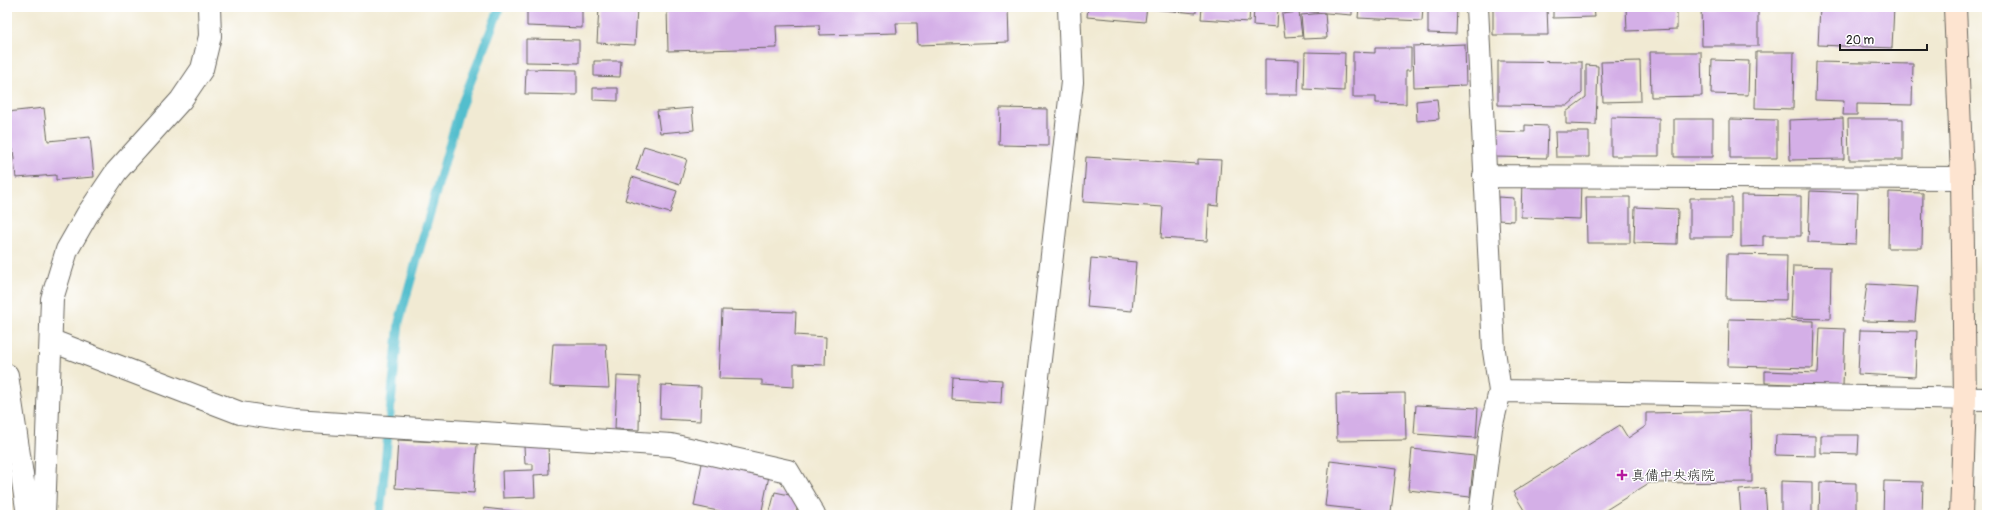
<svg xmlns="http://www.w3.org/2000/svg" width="1994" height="522" viewBox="0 0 1994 522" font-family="Pangolin,'Klee One',sans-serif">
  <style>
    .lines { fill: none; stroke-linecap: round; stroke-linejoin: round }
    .stream { stroke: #52becd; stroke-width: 9 }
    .building { fill: #d4afe7 }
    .street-casing { stroke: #67645c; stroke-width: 24 }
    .secondary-casing { stroke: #67645c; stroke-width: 24 }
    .street { stroke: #fff; stroke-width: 22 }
    .secondary { stroke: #fde4d0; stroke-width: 22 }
    .poi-dot { fill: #b5179e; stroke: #fff; stroke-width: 1.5 }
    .labels { text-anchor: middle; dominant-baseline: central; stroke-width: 3; stroke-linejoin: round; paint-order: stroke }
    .poi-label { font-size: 14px; fill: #1c1c1c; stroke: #fff; text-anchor: start }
  </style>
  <rect width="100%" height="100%" fill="#fff"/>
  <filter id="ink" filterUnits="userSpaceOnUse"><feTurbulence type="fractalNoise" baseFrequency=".025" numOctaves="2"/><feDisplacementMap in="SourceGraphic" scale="8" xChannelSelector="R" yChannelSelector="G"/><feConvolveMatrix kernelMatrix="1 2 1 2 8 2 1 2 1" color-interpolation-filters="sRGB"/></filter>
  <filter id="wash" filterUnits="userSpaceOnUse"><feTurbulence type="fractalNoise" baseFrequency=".012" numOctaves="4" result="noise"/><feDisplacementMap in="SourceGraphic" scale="16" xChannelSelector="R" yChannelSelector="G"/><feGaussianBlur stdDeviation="0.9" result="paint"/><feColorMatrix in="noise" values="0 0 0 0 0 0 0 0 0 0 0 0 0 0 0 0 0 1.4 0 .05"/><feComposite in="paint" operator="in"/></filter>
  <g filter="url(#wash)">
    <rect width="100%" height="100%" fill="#f1ead3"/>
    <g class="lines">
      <!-- stream -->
      <path class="stream" d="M380,515L399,322L459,111L500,7"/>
    </g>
    <g id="blocks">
      <!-- building -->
      <path class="building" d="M527,7H582V28L527,26Z
        M599,7H637L635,45L597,43Z
        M667,7H1008L1009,42L918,45L917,23H896L897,33L820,35L819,25L776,26L777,48L668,51Z
        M1088,7H1147L1145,22L1087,17Z
        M1150,7H1196V13L1150,9Z
        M1202,7H1250L1249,22L1201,19Z
        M1254,7H1278L1277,27L1253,25Z
        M1281,7H1298V9L1281,8Z
        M1301,7H1352V15L1301,11Z
        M1359,7H1423L1422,21L1358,18Z
        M1428,7H1457L1456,34L1428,33Z
        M1493,7H1547L1548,35H1493Z
        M1553,7H1594L1595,17L1553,18Z
        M1626,7H1677V29L1627,31Z
        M1701,7H1758V46H1702Z
        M1820,7H1894L1892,48L1818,45Z
        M1299,12L1302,36L1285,37L1282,14Z
        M1325,13L1327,38L1303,39L1301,15Z
        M526,39L579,40V63L526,62Z
        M1465,44L1466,85L1414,87L1413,46Z
        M1375,48H1411V70H1406V104L1376,103V97H1353V52L1375,53Z
        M1305,52L1345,53L1344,91L1304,89Z
        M1650,52H1701L1702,96L1651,97Z
        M1756,52H1794L1793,109L1755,108Z
        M1265,59L1299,60L1298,95H1265Z
        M1712,60L1749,61L1748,95L1711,94Z
        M594,61H621L620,77L594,76Z
        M1498,61L1582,62V93L1567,106L1498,105Z
        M1640,61L1641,101L1603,102L1601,62Z
        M1816,62L1913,64L1912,105L1857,104V115H1843L1844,101L1815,100Z
        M1586,65L1598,66L1596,125L1566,124V112L1586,97Z
        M526,69L577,70V95L525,94Z
        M593,88H618V101L593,100Z
        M1437,99L1439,119L1417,121L1416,101Z
        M44,108L48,141L90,137L94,177L56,180V175L16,178L13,150H7V112Z
        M692,108L694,130L660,133L657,111Z
        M1000,108L1048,109V146L999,145Z
        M1611,117L1659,118V156H1611Z
        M1843,118L1844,159L1790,160L1789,120Z
        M1674,119H1713V157H1674Z
        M1730,119L1777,120V158H1730Z
        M1848,119H1903V160H1849Z
        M1525,125L1548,126L1547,158L1494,157V131L1525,132Z
        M1555,132H1589V157H1556Z
        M644,146L687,159L680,184L636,170Z
        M1086,157L1198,164V159L1221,160L1218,206L1209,205L1207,241L1161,238L1163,207L1083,202Z
        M632,177L677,191L670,213L625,200Z
        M1522,179L1581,181L1580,219L1521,217Z
        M1810,191L1858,193L1856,244L1808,242Z
        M1889,192L1923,193L1922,248H1888Z
        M1741,195L1801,196V236H1763V246L1741,247Z
        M1498,197L1514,198V221L1497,220Z
        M1586,197H1630V243H1587Z
        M1690,198H1732V237H1690Z
        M1635,207L1678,209L1677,244L1634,243Z
        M1727,254L1787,255L1786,300L1726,299Z
        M1091,258L1136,262L1132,311L1087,307Z
        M1793,266L1831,267L1830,319L1791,318Z
        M1867,284L1918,287L1915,322L1862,321Z
        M722,310L796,312L795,335L826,337L825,365L794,364V387L762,385V380L719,379Z
        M1729,319L1814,321L1813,368L1728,366Z
        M1820,328L1845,329L1843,386L1765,383V371L1818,373Z
        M1860,330L1917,331L1915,377L1858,374Z
        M553,344H606L609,388L550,386Z
        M617,376L640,377L639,430L615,429Z
        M953,377L1002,380L1001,403L952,400Z
        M661,385L701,387L700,421L660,419Z
        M1405,393L1406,440L1337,441L1336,394Z
        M1416,405L1478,408L1476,438L1414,434Z
        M1751,411L1752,482L1649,483L1598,515H1527L1513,492L1620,425L1628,438L1646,426V413Z
        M1776,435L1815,436V456L1775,455Z
        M1821,435H1859L1858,454L1821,453Z
        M398,440L477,444L474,493L395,488Z
        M548,445L549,474L534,475L535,497L503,498L502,471L533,470V464H525L524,446Z
        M1412,449L1474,456L1470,497L1408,490Z
        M703,458L770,471L761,515H737L694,506Z
        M1330,461L1396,469L1391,513L1325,506Z
        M1781,481L1812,482V515H1781Z
        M1884,481L1923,482L1922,515H1883Z
        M1820,482L1856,483V515H1819Z
        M1765,488L1767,515H1741L1739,490Z
        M775,492L799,497L796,515H769Z
        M484,508L537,514V515H483Z"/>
    </g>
  </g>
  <g filter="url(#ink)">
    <use href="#blocks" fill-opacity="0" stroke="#67645c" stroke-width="1"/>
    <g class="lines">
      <!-- street casing -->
      <g class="street-casing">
        <path id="street" d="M1477,7L1494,351L1500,391L1491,428L1480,515
          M1484,176L1962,178
          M52,341L240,413L294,421L671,445L788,471L814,515
          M7,375L28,515
          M1500,391L1987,399
          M44,515L52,299L67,250L87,215L116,172L181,100L202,69L210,36L209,7
          M1022,515L1072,82L1069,7"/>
      </g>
      <!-- secondary casing -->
      <g class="secondary-casing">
        <path id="secondary" d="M1955,7L1962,178L1965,399L1961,515"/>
      </g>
      <!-- street -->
      <use href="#street" class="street"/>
      <!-- secondary -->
      <use href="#secondary" class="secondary"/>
    </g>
  </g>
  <!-- markers -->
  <path class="poi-dot" d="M1620 469h4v4h4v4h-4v4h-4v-4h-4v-4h4z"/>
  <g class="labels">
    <!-- poi labels -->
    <g class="poi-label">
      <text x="1631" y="475">真備中央病院</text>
    </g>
  </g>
  <!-- margin -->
  <rect width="1994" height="522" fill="none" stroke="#fff" stroke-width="24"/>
  <!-- scale -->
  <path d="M1840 44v6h87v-6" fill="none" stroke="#1c1c1c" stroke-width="2"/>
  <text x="1846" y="44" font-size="12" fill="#1c1c1c" stroke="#ffffff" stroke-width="3" paint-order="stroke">20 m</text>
</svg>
